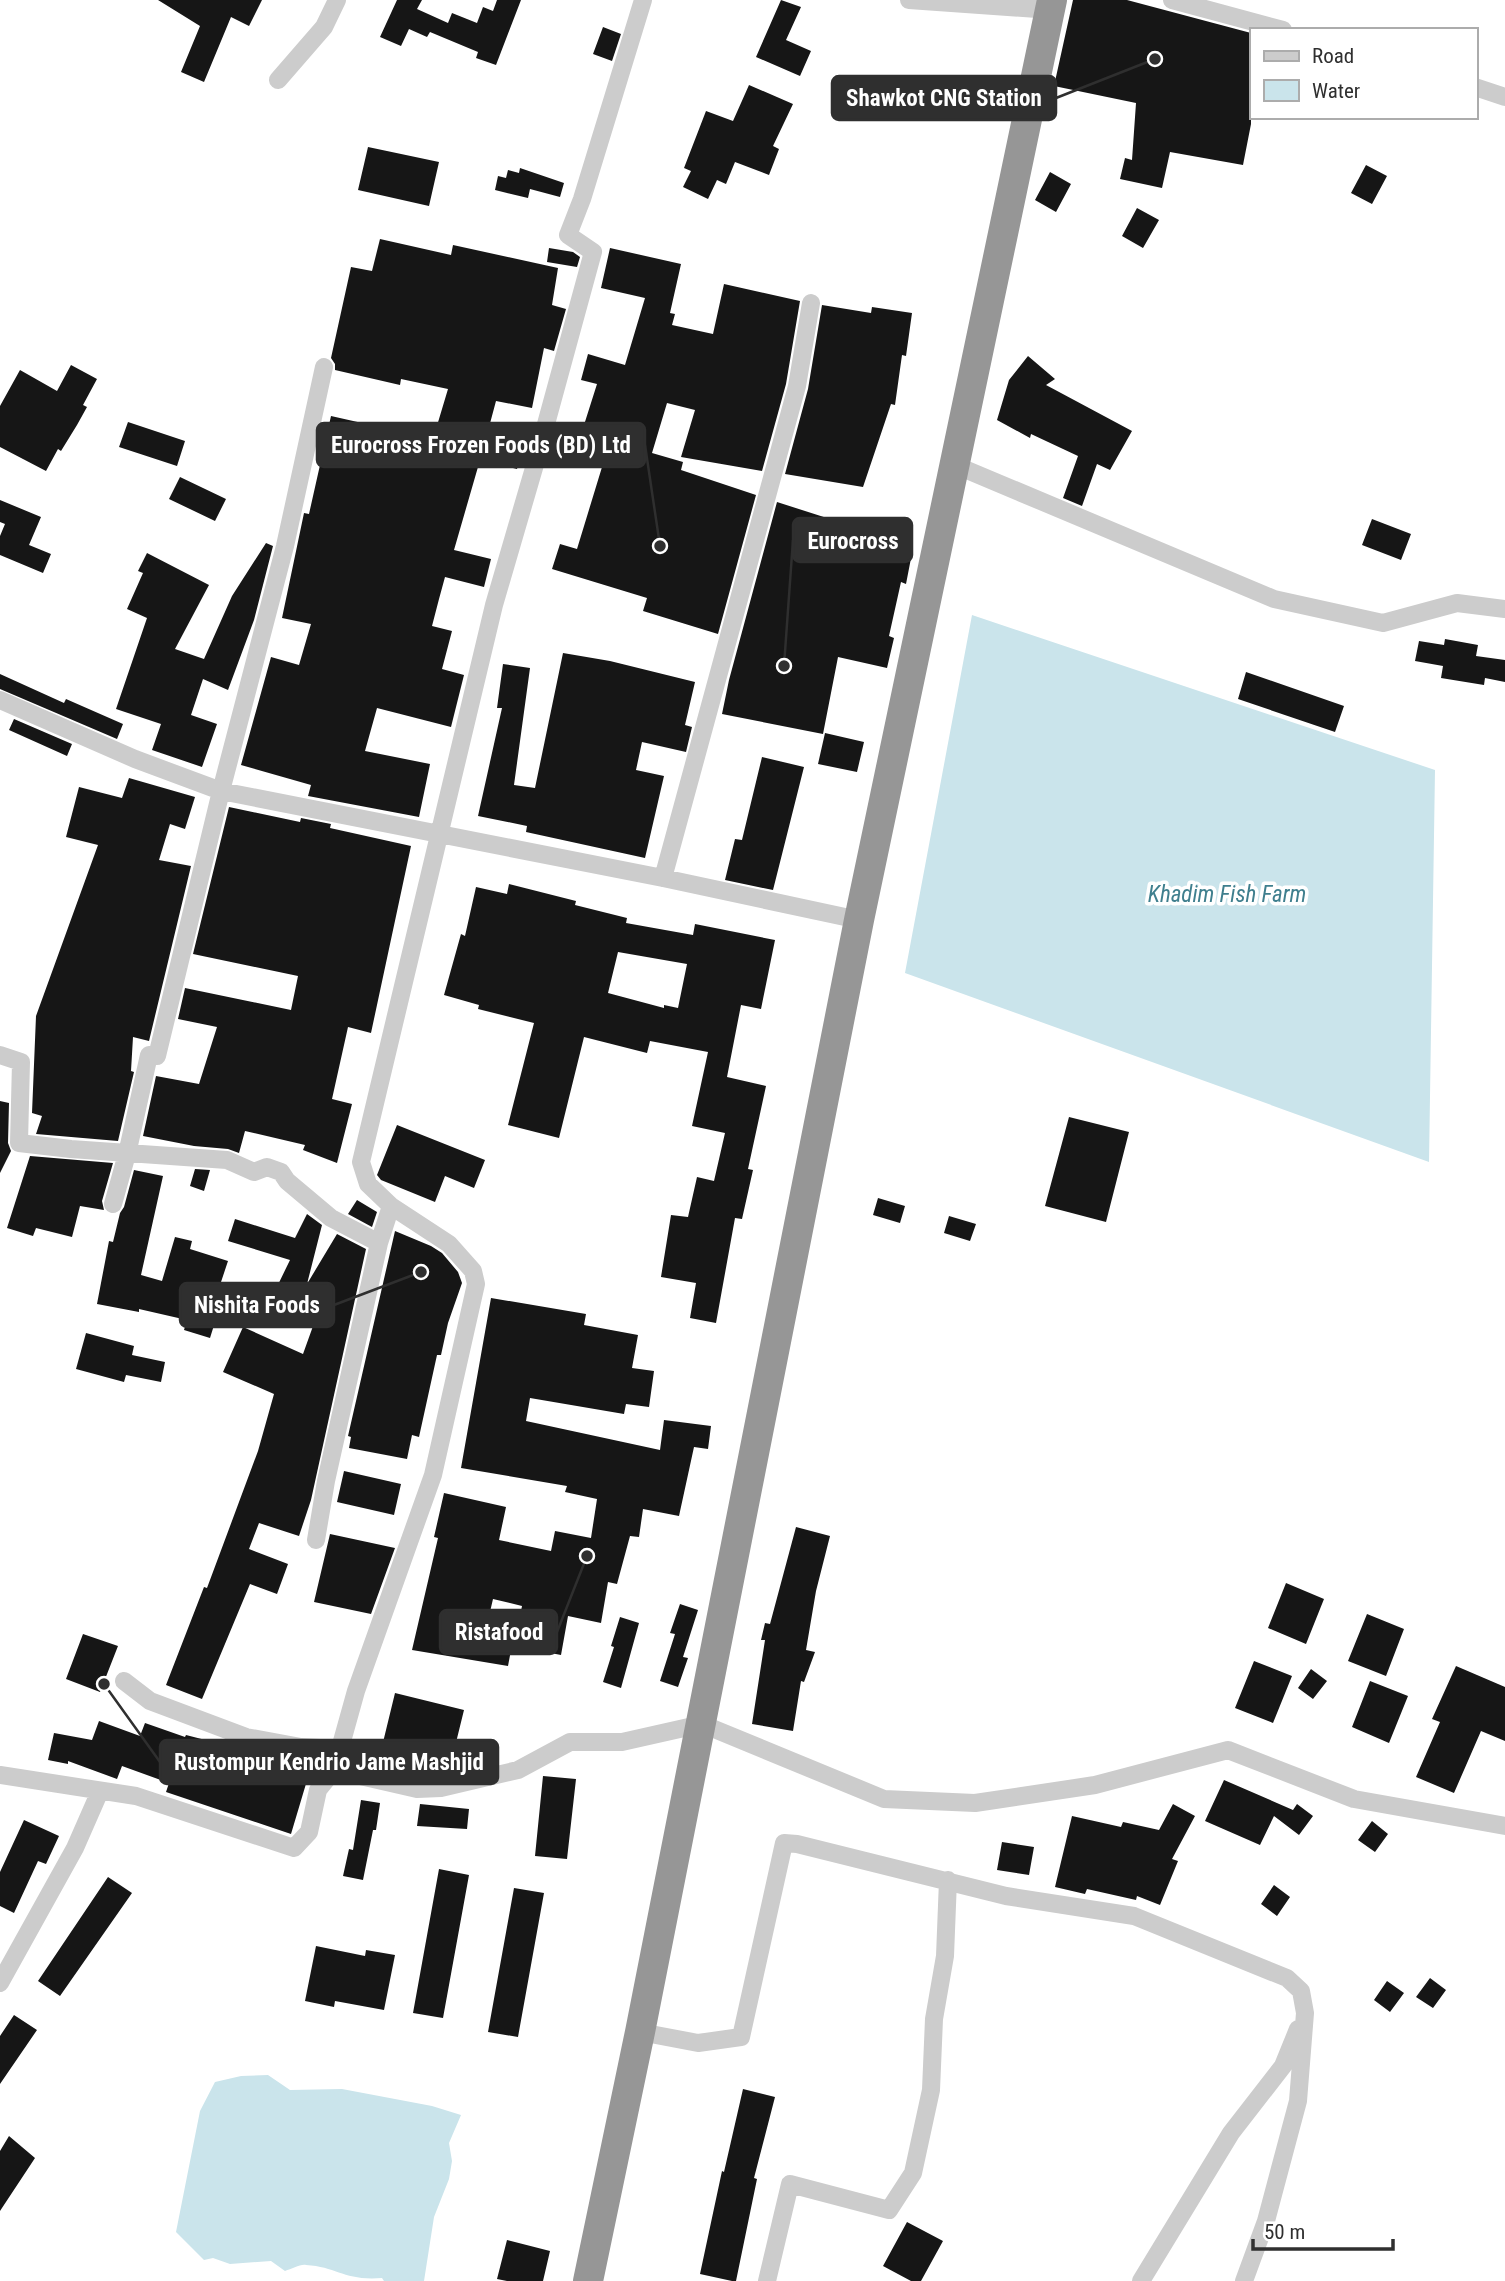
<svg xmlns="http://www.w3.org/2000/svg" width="1505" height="2281" viewBox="0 0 1505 2281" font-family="'Roboto Condensed',sans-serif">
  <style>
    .water { fill: #cae4eb }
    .building { fill: #161616; fill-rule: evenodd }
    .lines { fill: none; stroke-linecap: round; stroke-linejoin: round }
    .street { stroke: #ccc; stroke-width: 18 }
    .highway { stroke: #969696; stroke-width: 30 }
    .labels { text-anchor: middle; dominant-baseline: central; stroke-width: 7; stroke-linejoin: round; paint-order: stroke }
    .water-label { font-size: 23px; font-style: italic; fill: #3f7f8e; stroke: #fff }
    .leader { fill: none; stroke: #2f2f2f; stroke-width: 2.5 }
    .callout-dot { fill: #2f2f2f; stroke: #fff; stroke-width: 2.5 }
    .callout { fill: #2f2f2f; stroke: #2f2f2f; stroke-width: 2.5 }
    .callout-label { font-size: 23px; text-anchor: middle; font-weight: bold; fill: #fff }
  </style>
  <rect width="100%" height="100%" fill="#fff"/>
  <!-- water -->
  <path class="water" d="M972,615L1435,770L1429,1162L905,973Z
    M268,2075L290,2090L342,2089L432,2106L461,2115L449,2143L452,2161L449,2179L434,2217L424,2281H384L382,2278C344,2281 338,2267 306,2265C300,2264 292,2269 285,2271L271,2261L230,2264L213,2258L204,2260L176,2232L200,2111L215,2082L241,2076Z"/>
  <!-- building -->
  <path class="building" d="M158,0H262L249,26L231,17L204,82L181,72L200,26Z
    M397,0H422L417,9L448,23L452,13L477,23L483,7L493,11L497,0H521L496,65L476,58L478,52L430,32L427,37L409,29L401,46L380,37Z
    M781,0L801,7L786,40L811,51L800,76L756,57Z
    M1073,0H1127L1251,33V124L1243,165L1170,152L1162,188L1120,179L1125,158L1132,160L1136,103L1054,86Z
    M603,27L621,34L612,61L593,54Z
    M749,85L793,104L773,146L779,149L769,175L735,162L726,184L717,180L708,199L683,187L691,171L684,168L706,111L733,121Z
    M368,147L439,162L429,206L358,190Z
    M1366,165L1387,176L1372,204L1351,193Z
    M520,168L564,183L560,197L530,189L528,198L495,190L498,176L506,178L508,170L519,173Z
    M1050,172L1071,184L1056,212L1035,200Z
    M1137,208L1159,220L1143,248L1122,236Z
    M380,239L451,255L453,245L558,268L552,305L566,309L554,351L544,348L532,408L496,401L485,442L522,451L517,469L480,460L454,550L491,559L484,587L445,577L439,599L432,626L452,631L442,669L464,675L451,727L377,708L365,751L430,764L419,817L308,796L311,785L241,765L271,657L299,665L311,624L282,618L304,513L309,514L331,416L433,439L448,389L401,379L400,385L335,370V364L331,358L351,267L372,271Z
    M549,248L573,252L580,257L577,267L547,262Z
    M610,248L681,264L670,313L675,314L672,325L713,334L724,284L800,301L786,384L762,471L681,457L695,410L667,403L652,453L683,462L681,470L756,495L718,634L643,611L647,598L552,569L560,544L577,549L606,454L583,447L589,427L584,425L597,384L581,380L588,354L625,365L645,298L601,288Z
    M822,305L871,313L872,307L912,313L906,356L902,355L895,405L891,404L863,487L785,474L808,389Z
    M1028,356L1055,379L1046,385L1132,431L1110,470L1097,464L1082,506L1063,498L1078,456L1031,434L1030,438L997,420L1009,380Z
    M71,365L97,379L83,405L87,407L77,425L61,451L58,449L46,471L0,447V406L20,370L57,391Z
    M128,422L185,441L177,466L119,447Z
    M180,477L226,499L215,521L169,499Z
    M0,500L41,517L29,545L51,554L43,573L0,555V536L5,524L0,522Z
    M777,502L855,527L852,540L912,553L906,584L901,582L889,636L894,638L887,668L838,657L823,734L722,714L729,680Z
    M1372,519L1411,534L1401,560L1362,545Z
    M266,543L273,546L254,620L228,690L203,679L191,715L217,724L202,767L152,750L161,724L116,709L147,618L127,609L143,573L138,571L147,553L209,585L175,649L204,659L232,596Z
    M1445,639L1478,645L1476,656L1505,660V682L1485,678L1484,685L1441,678L1443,666L1415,661L1419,641L1444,645Z
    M563,653L610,661L695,682L685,725L692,727L686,752L642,742L636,770L664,776L645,858L526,832L527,826L478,816L502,708H497L503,664L530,668L514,785L535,788Z
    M1246,672L1344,706L1335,732L1238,699Z
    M0,674L64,703L66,699L123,724L117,739L0,689Z
    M14,719L72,744L67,756L9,730Z
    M825,733L864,742L857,772L818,764Z
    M762,757L804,767L773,890L725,880L735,839L742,840Z
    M129,778L195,797L185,829L170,824L159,860L191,866L149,1041L133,1037L131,1071L134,1072L118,1141L36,1134L42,1116L32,1113L36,1016L98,845L66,837L79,787L122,798Z
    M229,807L300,822L301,818L331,824L330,828L411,846L371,1033L348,1027L332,1099L352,1104L337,1163L303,1150L305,1145L245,1131L239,1153L228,1149L194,1146L143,1136L156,1076L199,1084L217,1027L178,1019L185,988L291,1010L298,976L193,954Z
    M509,884L576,901L575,905L627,918L626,923L693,935L695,924L775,940L761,1009L741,1005L727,1077L766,1086L748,1169L753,1170L742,1219L735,1218L716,1323L690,1318L696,1283L661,1277L671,1215L688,1217L697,1177L714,1181L725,1133L692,1126L708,1052L650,1041L647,1053L584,1037L559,1138L508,1125L534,1023L478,1009L479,1005L444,995L461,934L465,936L476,887L507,894ZM618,952L687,964L678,1008L664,1005V1008L608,993Z
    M0,1101L9,1103L8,1143L11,1151L0,1173Z
    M1069,1117L1129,1132L1106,1222L1045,1206Z
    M397,1125L485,1160L474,1188L445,1176L435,1202L381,1180L377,1175Z
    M30,1156L113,1163L102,1201L104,1210L80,1206L72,1237L36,1228L33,1236L7,1228Z
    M195,1169L210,1170L204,1191L190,1186Z
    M134,1170L163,1176L141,1275L162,1281L175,1237L192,1241L190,1249L228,1261L219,1288L225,1290L210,1338L184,1330L187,1320L139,1309V1312L97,1304L109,1241L113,1242L120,1213L124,1207Z
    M878,1198L905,1206L900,1223L873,1215Z
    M357,1200L377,1212L372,1227L348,1214Z
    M307,1214L322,1225L307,1284L337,1234L366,1249L311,1500L299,1536L259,1523L249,1549L288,1564L277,1594L250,1584L202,1699L166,1685L204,1587L207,1588L258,1451L274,1394L223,1372L243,1327L303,1354L317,1315L273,1295L290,1260L228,1241L235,1219L295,1238Z
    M949,1216L976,1224L970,1241L944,1233Z
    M395,1231L431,1246L442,1253L458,1272L462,1283L448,1323L441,1355H437L419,1437L412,1435L407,1459L349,1448L351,1437L348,1436Z
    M491,1298L586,1314L584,1325L638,1335L632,1368L654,1371L649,1407L626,1404L624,1414L530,1398L526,1421L660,1450L664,1420L711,1426L708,1449L694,1447L679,1516L643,1509L639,1537L630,1536L617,1584L608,1582L601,1623L568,1616L561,1655L514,1646L522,1606L493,1599L486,1629L514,1634L508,1666L412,1650L438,1538L434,1537L444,1493L506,1507L499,1540L551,1551L555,1531L591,1538L597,1499L565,1492L567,1486L461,1468Z
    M86,1333L134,1346L132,1355L165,1362L161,1382L126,1375L124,1382L76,1369Z
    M344,1471L401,1484L394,1515L337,1502Z
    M796,1527L830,1536L816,1591L806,1650L815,1652L804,1682L801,1681L793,1731L752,1724L765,1640H761L765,1623L770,1624Z
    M330,1534L395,1548L371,1614L314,1602Z
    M1286,1583L1324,1599L1306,1644L1268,1628Z
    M680,1604L698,1610L683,1657L688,1658L678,1687L660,1681L675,1634L670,1633Z
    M1367,1614L1404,1629L1386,1676L1348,1661Z
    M620,1617L639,1623L621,1688L603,1682L614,1647L611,1646Z
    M83,1634L118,1646L100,1692L66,1679Z
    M1254,1661L1292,1676L1273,1723L1235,1708Z
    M1456,1666L1505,1687V1741L1481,1731L1454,1793L1416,1777L1440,1722L1432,1719Z
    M1311,1669L1327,1681L1313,1699L1298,1688Z
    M1370,1681L1408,1696L1389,1743L1352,1727Z
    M395,1693L464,1710L448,1775L421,1777L377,1767Z
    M99,1721L140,1736L145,1723L185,1737L186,1735L311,1767L291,1834L166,1792L169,1783L122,1766L117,1779L68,1761V1764L48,1760L54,1733L92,1740Z
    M543,1776L576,1779L567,1859L535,1856Z
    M1224,1780L1293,1810L1297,1804L1313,1816L1299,1835L1274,1816L1260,1845L1205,1821Z
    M361,1800L380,1803L376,1830H373L363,1880L343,1876L349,1849L353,1850Z
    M420,1804L469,1809L467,1829L417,1826Z
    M1173,1804L1195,1816L1172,1859L1178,1861L1160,1905L1137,1896L1136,1900L1087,1889L1085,1894L1055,1887L1072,1816L1121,1827L1123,1822L1159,1830Z
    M24,1820L59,1836L46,1864L38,1861L14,1913L0,1906V1872Z
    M1372,1821L1388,1834L1375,1852L1358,1840Z
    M1002,1842L1034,1847L1029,1875L997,1870Z
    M439,1869L469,1875L443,2018L413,2013Z
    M108,1877L132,1893L60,1996L38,1981Z
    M1274,1885L1290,1897L1277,1916L1261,1904Z
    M514,1888L544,1893L518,2037L488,2032Z
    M316,1946L365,1956L366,1950L395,1955L384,2010L335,2001L334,2007L305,2001Z
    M1430,1978L1446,1990L1433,2008L1416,1997Z
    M1387,1981L1404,1993L1390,2012L1374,2000Z
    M14,2015L37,2030L0,2084V2036Z
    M743,2089L775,2097L754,2178L757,2179L736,2281H732L700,2274L722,2171L724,2172Z
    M9,2136L35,2158L0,2211V2151Z
    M907,2222L943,2241L921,2281H911L883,2266Z
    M507,2240L550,2251L543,2281H507L497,2279Z"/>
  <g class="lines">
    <!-- street -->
    <path class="street" d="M909,0L1051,10
      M1172,0L1283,30
      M278,80L324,27L337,0
      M1475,87L1505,97
      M955,465L1274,599L1383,623L1457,603L1505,609
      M0,700L135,759L221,791L663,878L859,920
      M663,878L797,386L811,303
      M0,1055L21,1062L19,1143L71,1149L227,1160L254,1172L267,1167L281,1172L287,1181L331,1218L379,1243
      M113,1204L127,1154L149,1055L157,1056L221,791L285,546L324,367
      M316,1540L326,1481L379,1243L391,1206
      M124,1681L150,1701L246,1737L301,1747L340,1749
      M334,1770L356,1691L433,1475L476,1284L473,1271L449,1244L391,1206L368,1184L361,1162L494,605L534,468L593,252L568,235L582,199L643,0
      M0,1775L136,1796L294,1848L309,1832L318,1790L334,1770L417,1789L441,1788L518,1770L570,1742H622L702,1724L884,1799L975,1803L1095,1785L1228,1750L1354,1799L1505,1826
      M0,1983L75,1848L100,1791
      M640,2032L698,2043L741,2037L784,1843L797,1844L1006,1896L1134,1916L1287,1978L1301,1991L1305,2013L1298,2101L1266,2221L1244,2281
      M767,2281L790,2184L889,2210L913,2173L931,2090L934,2019L945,1956L948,1880
      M1141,2281L1231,2133L1283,2066L1298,2029"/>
    <!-- highway -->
    <path class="highway" d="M588,2281L640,2032L859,920L1052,0"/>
  </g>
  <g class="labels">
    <!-- water labels -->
    <g class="water-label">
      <text x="1227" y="894">Khadim Fish Farm</text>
    </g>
  </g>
  <!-- callouts -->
  <path class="leader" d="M1155 59L1056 98M660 546L645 445M784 666L793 540M421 1272L334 1305M587 1556L557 1632M104 1684L160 1762"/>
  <g class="callout-dot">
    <circle cx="1155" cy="59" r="7"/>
    <circle cx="660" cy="546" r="7"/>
    <circle cx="784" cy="666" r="7"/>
    <circle cx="421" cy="1272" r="7"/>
    <circle cx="587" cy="1556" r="7"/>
    <circle cx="104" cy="1684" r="7"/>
  </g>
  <g class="callout">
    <rect x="832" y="76" width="224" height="44" rx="7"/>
    <rect x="317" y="423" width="328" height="44" rx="7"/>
    <rect x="793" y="518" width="119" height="44" rx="7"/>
    <rect x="180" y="1283" width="154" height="44" rx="7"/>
    <rect x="440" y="1610" width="117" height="44" rx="7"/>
    <rect x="160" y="1740" width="338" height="44" rx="7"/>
  </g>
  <g class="callout-label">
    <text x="944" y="106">Shawkot CNG Station</text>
    <text x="481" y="453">Eurocross Frozen Foods (BD) Ltd</text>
    <text x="853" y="549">Eurocross</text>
    <text x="257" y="1313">Nishita Foods</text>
    <text x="499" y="1640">Ristafood</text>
    <text x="329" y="1770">Rustompur Kendrio Jame Mashjid</text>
  </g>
  <!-- legend -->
  <rect x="1250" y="28" width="228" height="91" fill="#ffffff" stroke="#acacac" stroke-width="2"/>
  <rect x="1264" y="51" width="35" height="10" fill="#cccccc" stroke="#acacac" stroke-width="2"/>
  <text x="1312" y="63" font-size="21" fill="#2f2f2f">Road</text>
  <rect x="1264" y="80" width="35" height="21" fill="#cae4eb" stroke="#acacac" stroke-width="2"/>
  <text x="1312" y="98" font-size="21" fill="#2f2f2f">Water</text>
  <!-- scale -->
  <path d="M1253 2239v10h140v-10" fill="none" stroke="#2f2f2f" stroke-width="3.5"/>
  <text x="1264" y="2239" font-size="21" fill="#2f2f2f" stroke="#ffffff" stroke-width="5" paint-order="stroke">50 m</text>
</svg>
